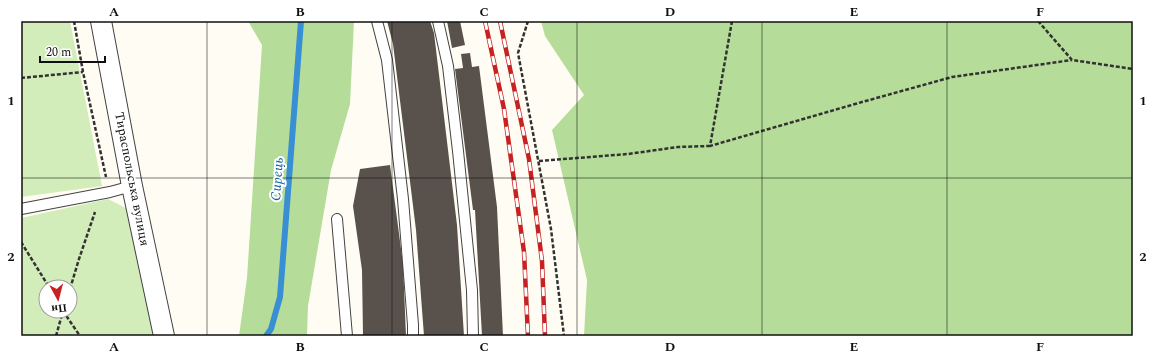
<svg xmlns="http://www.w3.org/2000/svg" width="1154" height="357" viewBox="0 0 1154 357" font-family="Spectral,serif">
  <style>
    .green { fill: #d2ecba; fill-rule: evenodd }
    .forest { fill: #b5dd99 }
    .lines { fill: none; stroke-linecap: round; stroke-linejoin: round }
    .stream { stroke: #398fd3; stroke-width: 6 }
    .building { fill: #59524c }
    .lane-casing { stroke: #434343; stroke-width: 12 }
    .street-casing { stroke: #434343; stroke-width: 22 }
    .path { stroke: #323232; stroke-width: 2.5; stroke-dasharray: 4 2; stroke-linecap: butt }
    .lane { stroke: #fff; stroke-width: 10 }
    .street { stroke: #fff; stroke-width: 20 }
    .rail-casing { stroke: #c72122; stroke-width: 4.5 }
    .rail { stroke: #fff; stroke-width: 3; stroke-dasharray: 9; stroke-linecap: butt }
    .grid { fill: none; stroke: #101010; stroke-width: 1; stroke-opacity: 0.55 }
    .labels { text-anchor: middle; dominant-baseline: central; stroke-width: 4; stroke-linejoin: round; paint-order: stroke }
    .street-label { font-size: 13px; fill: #101010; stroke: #fff }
    .water-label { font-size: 14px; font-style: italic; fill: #1361a8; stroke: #fff }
    .neatline { fill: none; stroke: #101010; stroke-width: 1.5 }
    .grid-label { font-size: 13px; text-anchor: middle; font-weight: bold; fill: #101010 }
  </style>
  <rect width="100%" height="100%" fill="#fffdf3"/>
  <!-- green -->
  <path class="green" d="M21,21H70L102,186L21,197Z
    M108,199L130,210L153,336H21V218ZM46,287H70V311H46Z"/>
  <!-- forest -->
  <path class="forest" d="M248,21H354L350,104L331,170L308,306L307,336H239L247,278L262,45Z
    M541,21H1133V336H584L587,280L552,130L584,95L545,36Z"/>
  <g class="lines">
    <!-- stream -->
    <path class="stream" d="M266,336L271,329L280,297L301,21"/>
  </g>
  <!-- building -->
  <path class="building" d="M387,21H430L434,33L457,225L464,336H424L416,230L393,44Z
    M447,21H460L465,45L452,48Z
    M470,53L472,67L479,66L497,207L503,336H482L475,210H473L455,69L463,68L461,54Z
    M390,165L403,264L406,336H363L362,270L353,206L360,169Z"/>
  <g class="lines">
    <!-- lane casing -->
    <g class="lane-casing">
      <path id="lane" d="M377,21L387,60L403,199L413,325V336
        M438,21L448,66L458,151L472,290L473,336
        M21,209L110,192L132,186
        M337,219L347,336"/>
    </g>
    <!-- street casing -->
    <g class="street-casing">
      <path id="street" d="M101,21L132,186L164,336"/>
    </g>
    <!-- path -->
    <path class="path" d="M74,21L83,72L106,177
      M528,21L518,53L551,229L564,336
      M732,21L710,146L855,104L952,77L1072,60
      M1038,21L1072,60L1133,69
      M21,78L83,72
      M539,161L628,154L678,147L710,146
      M21,242L49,287
      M70,289L79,259L95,212
      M63,311L80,336
      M56,336L63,311"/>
    <!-- lane -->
    <use href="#lane" class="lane"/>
    <!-- street -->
    <use href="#street" class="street"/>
    <!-- rail casing -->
    <g class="rail-casing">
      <path id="rail" d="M485,21L504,109L524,252L528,336
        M500,21L529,159L542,261L545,336"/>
    </g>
    <!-- rail -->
    <use href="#rail" class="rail"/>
  </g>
  <!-- grid -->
  <path class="grid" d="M207,21V336M392,21V336M577,21V336M762,21V336M947,21V336M21,178H1133"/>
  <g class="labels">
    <!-- street labels -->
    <g class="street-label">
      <text transform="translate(132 179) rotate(79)">Тираспольська вулиця</text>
    </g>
    <!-- water labels -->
    <g class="water-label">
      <text transform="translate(277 179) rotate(-86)">Сирець</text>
    </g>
  </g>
  <!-- border -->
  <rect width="1154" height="357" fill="none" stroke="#ffffff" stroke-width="44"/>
  <!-- north arrow -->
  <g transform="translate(58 299) rotate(173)"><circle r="19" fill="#ffffff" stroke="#9f9f9f"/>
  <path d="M0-3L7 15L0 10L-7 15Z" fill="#c72122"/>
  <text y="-6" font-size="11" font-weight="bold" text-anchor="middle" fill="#101010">Пн</text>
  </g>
  <!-- scale -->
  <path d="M40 56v6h65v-6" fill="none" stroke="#101010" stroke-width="2"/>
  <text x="46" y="56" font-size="12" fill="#101010" stroke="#ffffff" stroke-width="3" paint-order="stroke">20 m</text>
  <rect x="22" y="22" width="1110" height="313" class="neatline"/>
  <g class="grid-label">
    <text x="114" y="16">A</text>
    <text x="300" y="16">B</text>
    <text x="484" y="16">C</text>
    <text x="670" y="16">D</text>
    <text x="854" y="16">E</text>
    <text x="1040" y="16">F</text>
    <text x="11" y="105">1</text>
    <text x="1143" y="105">1</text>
    <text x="11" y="261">2</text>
    <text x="1143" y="261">2</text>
    <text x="114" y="351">A</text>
    <text x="300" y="351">B</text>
    <text x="484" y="351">C</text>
    <text x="670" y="351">D</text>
    <text x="854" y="351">E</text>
    <text x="1040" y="351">F</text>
  </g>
</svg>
